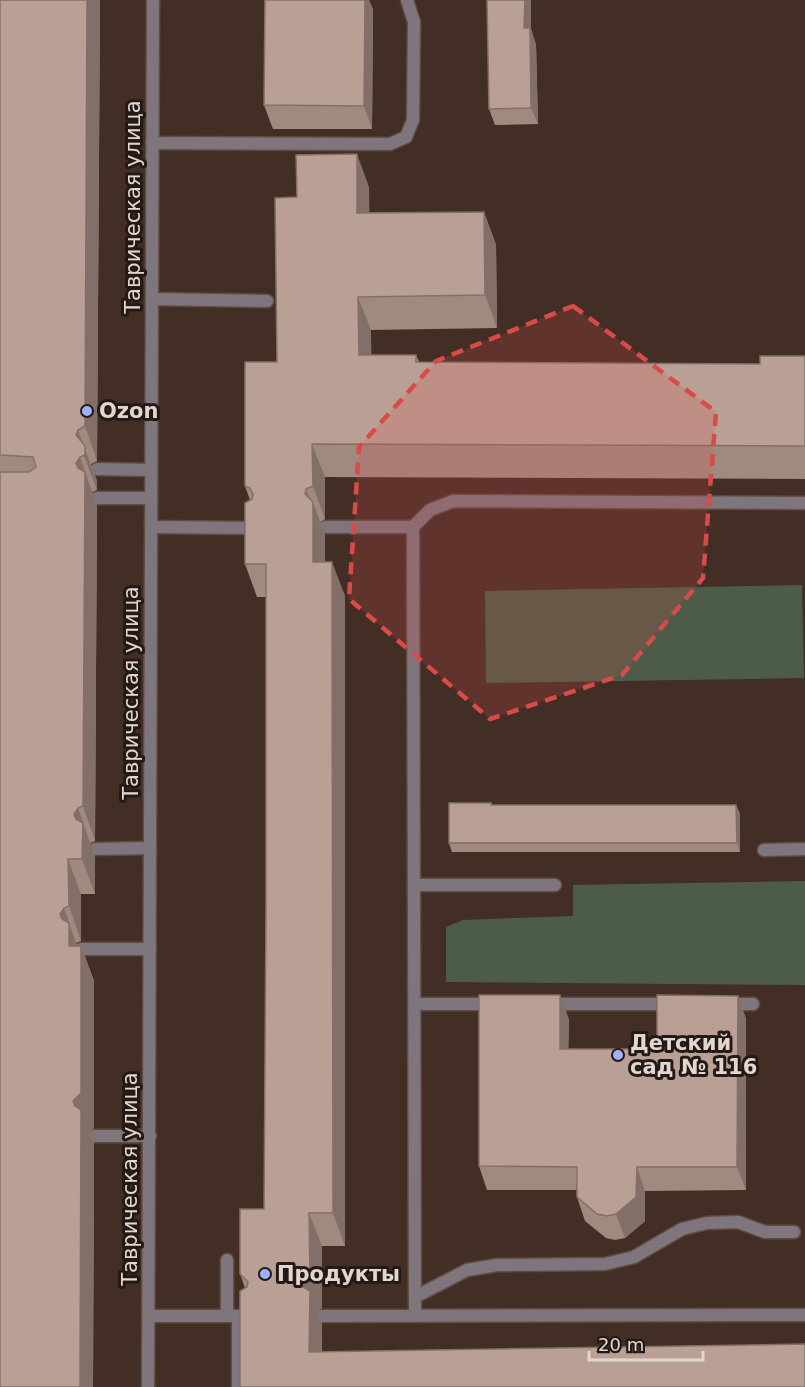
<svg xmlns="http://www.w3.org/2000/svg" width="805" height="1387" viewBox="0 0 805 1387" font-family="'DejaVu Sans',sans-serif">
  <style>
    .green { fill: #4d5c48 }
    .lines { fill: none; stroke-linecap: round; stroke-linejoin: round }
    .service-casing { stroke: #604c44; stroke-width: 15 }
    .tertiary-casing { stroke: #604c44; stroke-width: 15 }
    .service { stroke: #7f757c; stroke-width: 12 }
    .tertiary { stroke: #7f757c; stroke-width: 12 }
    .wall { fill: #a08a7f }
    .shaded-wall { fill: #827068 }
    .building { fill: #baa094; stroke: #827068; stroke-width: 1.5 }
    .marked { fill: #d94b49; fill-opacity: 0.2; stroke: #d94b49; stroke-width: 4.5; stroke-dasharray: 12 8; stroke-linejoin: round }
    .poi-dot { fill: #9fb3fd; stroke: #231915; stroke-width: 2 }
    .labels { text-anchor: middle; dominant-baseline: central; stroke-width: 6; stroke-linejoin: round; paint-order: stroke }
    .street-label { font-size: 21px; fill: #e3d5cf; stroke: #231915 }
    .poi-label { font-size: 21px; font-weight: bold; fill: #e3d5cf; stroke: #231915; text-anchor: start }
  </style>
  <rect width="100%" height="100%" fill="#432e25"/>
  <!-- green -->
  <path class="green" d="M802,585L804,678L486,683L485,591Z
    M805,881V985L446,982V927L463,920L573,916V885Z"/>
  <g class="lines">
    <!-- service casing -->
    <g class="service-casing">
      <path id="service" d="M152,143L390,144L406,137L413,120L414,22L407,0
        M152,299L267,301
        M97,469L151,470
        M97,498H151
        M151,527L257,528
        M325,527H413L430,510L453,501L805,503
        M413,527L415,1315
        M95,849L150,848
        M764,850L805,849
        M414,885H555
        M81,949H150
        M414,1004H494
        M548,1004H671
        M725,1004H753
        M94,1136H150
        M227,1260V1316
        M415,1297L467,1270L497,1265L605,1264L634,1257L682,1229L707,1223L738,1222L765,1232H794
        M149,1316H252
        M238,1316V1387
        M322,1316L805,1315"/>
    </g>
    <!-- tertiary casing -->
    <g class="tertiary-casing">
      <path id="tertiary" d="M148,1387L153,0"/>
    </g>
    <!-- service -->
    <use href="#service" class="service"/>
    <!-- tertiary -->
    <use href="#tertiary" class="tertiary"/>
  </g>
  <!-- wall -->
  <path class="wall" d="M0,0H100L97,461L91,464L97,481V490L92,492L97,506L95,841L90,843L95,857V894H81V941L76,943L77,946H81L94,981V1128L89,1132L94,1144L93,1387H0Z
    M265,0H369L373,10L372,129H273L264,105Z
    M531,29L536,45L538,124L495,125L489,109Z
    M369,187V213L484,212L496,245L497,328L371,330V355H416L419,362L760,364L805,356V479L325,477V519L320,522L325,535V562L345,596V1246H322V1308L317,1312L322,1324V1352L240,1387L245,1288L240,1274L264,1209L266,907V597H257L245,564L250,500L245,486L277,362L297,197Z
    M491,803L492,805H736L740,814V852H452L449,843Z
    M738,996L746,1019V1190L645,1191V1221L625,1238L615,1240L606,1238L585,1221L577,1197V1190H487L479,1166L569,1019L568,1049H657Z"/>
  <!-- shaded-wall -->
  <path class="shaded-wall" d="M87,0H100L97,461L85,426Z
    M364,0H369L373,10L372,129L364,106Z
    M525,0H531V29L536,45L538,124L531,108L524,28Z
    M357,154L369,187L370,246L357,213Z
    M484,212L496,245L497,328L485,295Z
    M358,297L371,330L372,388L359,355Z
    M78,430L97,481V490L76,435Z
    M312,444L325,477V519L313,486Z
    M80,457L97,506L95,841L83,806L76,463Z
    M306,489L313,507V502L325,535V596L313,562L305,494Z
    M332,562L345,596V1246L333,1213Z
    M736,805L740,814V852L737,843Z
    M78,808L95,857V894L82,859L74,814Z
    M68,859L81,894V941L69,906Z
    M64,908L81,957V946L94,981V1128L89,1132L94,1144L93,1387H80L69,946L60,914Z
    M560,995L569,1019L568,1072L560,1049Z
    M738,996L746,1019V1190L737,1167Z
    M637,1167L645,1191V1221L625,1238L616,1214Z
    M309,1213L322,1246V1308L317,1312L322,1324L321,1386L309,1352L302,1282Z"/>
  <!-- building -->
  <path class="building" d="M0,0H87L85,426L78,430L76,435L85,446V455L80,457L76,463L78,468L85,472L83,806L78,808L74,814L76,819L83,823L82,859H68L69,906L64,908L60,914L62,919L69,923V946H81V1093L73,1101L75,1106L81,1110L80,1387H0V472H29L36,467L33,457L0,455Z
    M265,0H365L364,106L264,105Z
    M487,0H525L524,28H530L531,108L489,109Z
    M357,154V213L484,212L485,295L358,297L359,355H416V362L760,364V356H805V446L312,444L313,486L306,489L305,494L313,502V562H332L333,1213H309L310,1275L302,1282L303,1287L310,1291L309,1352L805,1344V1387H240V1291L247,1287L248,1282L240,1274V1209H264L266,907V564H245V503L252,499L253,494L250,488L245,486V362H277L275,198L297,197L296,155Z
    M449,803H491V805H736L737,843H449Z
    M479,995H560V1049H657V995L738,996L737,1167H637L636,1197L616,1214L607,1216L597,1214L577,1197V1167L479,1166Z"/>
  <!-- marked area -->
  <path class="marked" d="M573,306L716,412L703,578L622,675L490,719L349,599L359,447L436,361Z"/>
  <!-- markers -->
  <g class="poi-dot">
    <circle cx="87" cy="411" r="6"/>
    <circle cx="618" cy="1055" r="6"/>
    <circle cx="265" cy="1274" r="6"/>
  </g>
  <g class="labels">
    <!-- street labels -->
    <g class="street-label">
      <text transform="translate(133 207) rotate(-90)">Таврическая улица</text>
      <text transform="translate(131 693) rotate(-90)">Таврическая улица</text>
      <text transform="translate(130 1179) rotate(-90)">Таврическая улица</text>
    </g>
    <!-- poi labels -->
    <g class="poi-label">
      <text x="99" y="411">Ozon</text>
      <text x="630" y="1043">Детский<tspan x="630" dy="24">сад № 116</tspan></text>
      <text x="277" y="1274">Продукты</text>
    </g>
  </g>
  <!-- scale -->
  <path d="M589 1351v9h114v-9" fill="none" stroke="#e3d5cf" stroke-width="3"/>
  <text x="598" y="1351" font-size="18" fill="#e3d5cf" stroke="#231915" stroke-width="4.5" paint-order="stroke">20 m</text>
</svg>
